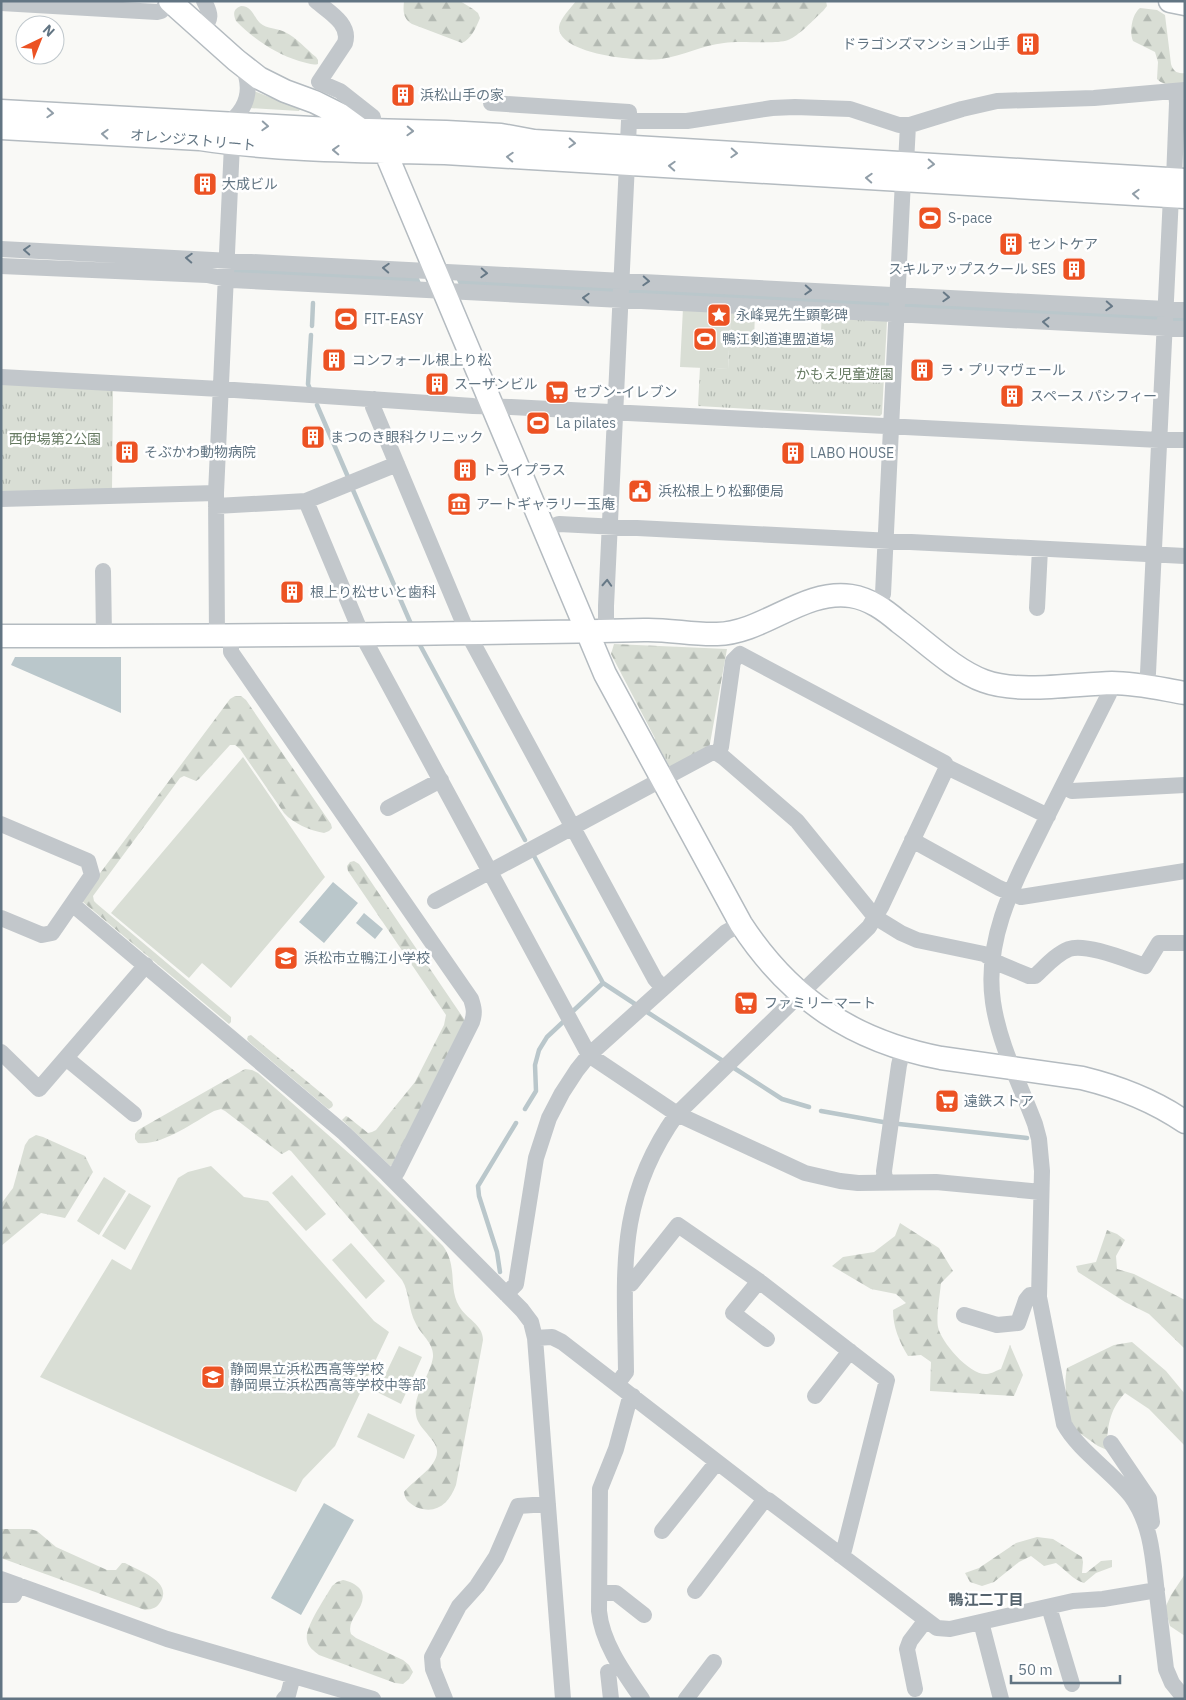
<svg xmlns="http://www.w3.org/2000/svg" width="1186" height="1700" viewBox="0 0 1186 1700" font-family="'IBM Plex Sans','Noto Sans JP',sans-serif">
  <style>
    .grass { fill: #d9ded5 }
    .forest { fill: url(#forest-firs) }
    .park { fill: url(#park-tufts) }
    .water { fill: #bac7cb }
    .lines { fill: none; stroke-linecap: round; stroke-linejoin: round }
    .stream { stroke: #bac7cb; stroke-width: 4.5 }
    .secondary-casing { stroke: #b4bbc0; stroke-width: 25 }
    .street { stroke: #c2c7cb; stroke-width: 16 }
    .secondary { stroke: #fff; stroke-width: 22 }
    .oneway { stroke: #919ea8 }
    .oneway2 { stroke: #677987 }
    .labels { text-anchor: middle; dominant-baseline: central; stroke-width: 5; stroke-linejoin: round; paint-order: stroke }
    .poi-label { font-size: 14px; fill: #627583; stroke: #fff; text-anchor: start }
    .street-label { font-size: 14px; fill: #627583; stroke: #fff }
    .park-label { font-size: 14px; fill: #667a62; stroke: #fff }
    .neighbourhood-label { font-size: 15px; font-weight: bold; fill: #55636e; stroke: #fff }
  </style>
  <defs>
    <pattern id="forest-firs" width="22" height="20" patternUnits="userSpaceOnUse" patternTransform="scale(1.25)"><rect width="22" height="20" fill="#d9ded5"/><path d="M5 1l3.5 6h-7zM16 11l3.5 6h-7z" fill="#b3b9b2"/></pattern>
    <pattern id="park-tufts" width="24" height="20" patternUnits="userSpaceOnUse" patternTransform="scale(1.25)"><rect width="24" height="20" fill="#d9ded5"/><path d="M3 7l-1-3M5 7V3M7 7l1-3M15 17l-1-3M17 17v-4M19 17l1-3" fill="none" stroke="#b3b9b2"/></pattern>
  </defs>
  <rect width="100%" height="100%" fill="#f9f9f6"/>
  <!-- grass -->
  <path class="grass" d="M254,91L300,109L299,111L249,108Z
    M683,308L731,311L728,369L680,367Z
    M243,757L325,877L231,988L202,963L189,978L111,913Z
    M211,1166L244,1197L268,1201L374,1321L389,1332L335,1446L303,1479L296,1492L40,1377L112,1259L131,1270L178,1178L188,1172Z
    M292,1175L326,1214L306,1231L272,1193Z
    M104,1177L126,1191L99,1235L77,1221Z
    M129,1193L151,1206L125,1250L102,1236Z
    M351,1243L385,1281L366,1299L332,1260Z
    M399,1346L422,1357L401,1404L377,1392Z
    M368,1413L415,1435L404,1459L357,1437Z"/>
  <!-- forest -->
  <path class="forest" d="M404,1H460L473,9L478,13L480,18C476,28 471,39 462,43L412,24C403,18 403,12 404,1Z
    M576,1H826L827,6L823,11C814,19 799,36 788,40C774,45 741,40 724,43C702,45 683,56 661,59C642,62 558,55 559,27C560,18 571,8 576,1Z
    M241,6C252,6 253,16 260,23C267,29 277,28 285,32C297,38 306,49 316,57L318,60V64C312,66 305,62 299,61C274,53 254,39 236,21C233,14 233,9 241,6Z
    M1140,8L1157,10L1165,15L1171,64C1173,71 1177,74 1185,73V83C1175,84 1165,87 1157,79L1158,62L1155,52L1133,41C1129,32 1132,14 1140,8Z
    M614,644L727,649L709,749L670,767L611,654Z
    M235,696H241L246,700L331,824L332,828L329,831L324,833C309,830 294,824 284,813L240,749L235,745H230L199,779L196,781L184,776L180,778L93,896L94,901L97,904L231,1017V1022L229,1024L83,902V896L230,699Z
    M354,861L359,864L464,1019V1024L393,1165L390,1166L342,1120L346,1116L348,1117L368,1133L372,1132L376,1130L415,1082L444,1025L446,1015L348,871L347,866L350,862Z
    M251,1035L332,1102L333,1105L332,1107L329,1109L327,1108L249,1042L247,1039L248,1036Z
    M245,1069L252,1070L258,1073L360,1163L443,1246C458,1266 448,1287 459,1306C466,1319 483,1324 483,1340L456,1485C449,1504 436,1515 416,1507C409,1503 405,1500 404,1492C412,1481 438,1467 437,1451C437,1441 421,1430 417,1419C410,1396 430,1378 433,1357C434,1343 421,1335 416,1324C408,1310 410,1293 402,1280L291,1151L289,1150L282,1154L280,1153L225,1111L221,1109L214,1111C194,1122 162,1146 138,1143L135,1139V1134L138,1130Z
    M36,1135L43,1137L85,1156L93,1172L65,1218L41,1213L1,1246V1204L13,1188L25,1145L29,1139Z
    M900,1223L939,1248L953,1271L941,1283C940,1294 936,1318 938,1327C941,1342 970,1376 987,1374C991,1374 997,1370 1001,1369L1010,1345L1023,1375L1014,1396L930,1391L931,1362L921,1355L908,1356C899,1341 893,1327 893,1310L906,1303L896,1294L871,1289L832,1266L843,1257L874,1252L895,1236Z
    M1107,1230L1117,1234L1125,1240L1116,1256L1117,1269L1134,1274L1185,1300V1349L1149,1314L1125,1302L1078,1272L1076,1266L1096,1262Z
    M1132,1342L1166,1371L1185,1394V1446L1149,1409L1125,1393C1109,1410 1107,1428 1107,1450L1098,1446L1068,1425C1068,1406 1063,1386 1067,1368L1114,1345Z
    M1,1529H30L37,1531L56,1547L107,1570H116L122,1563H125C139,1571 172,1581 161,1601C157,1608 153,1609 145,1610L1,1558Z
    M1037,1537L1053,1539L1082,1557L1083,1562L1082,1573H1086L1101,1561L1112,1560V1567L1096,1573L1084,1583C1073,1580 1066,1570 1056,1563L1044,1566L1031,1556L1019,1562L994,1582L982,1586L970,1582L965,1573L979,1568L1016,1543Z
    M1185,1574V1636L1170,1626L1165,1608L1171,1595Z
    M343,1580C349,1581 356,1584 360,1589C371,1605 345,1618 351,1634L356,1638L403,1660L409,1665L413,1672L409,1679L403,1684L395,1683L319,1655C314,1651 308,1647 307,1640C304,1628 326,1597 332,1586L337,1582Z"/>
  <!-- park -->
  <path class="park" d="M731,311L755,312L754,341L820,345L822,315L887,321L882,414L880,416L698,406L700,367L728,369Z
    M1,384L113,390L112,490L1,492Z
    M663,735L678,763L670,767L654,739Z"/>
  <!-- water -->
  <path class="water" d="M231,267L418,276L421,283L231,273Z
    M456,278L1185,316V323L459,285Z
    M15,657H121V713L11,665Z
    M333,882L358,903L324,943L299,922Z
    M364,913L383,929L375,939L356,923Z
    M324,1503L354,1520L301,1615L271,1598Z"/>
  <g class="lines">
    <!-- stream -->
    <path class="stream" d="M312,326L313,303
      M310,389L308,384L311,335
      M317,405L348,477
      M353,490L411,624
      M420,645L525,840
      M534,856L603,983L635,1004
      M572,1012L603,983
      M647,1012L723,1061
      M734,1068L782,1099L809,1107
      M525,1109L536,1091L535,1065L539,1050L547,1037L563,1022
      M821,1111L883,1122
      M899,1124L1027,1138
      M500,1272L497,1252L479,1196L478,1186L516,1123"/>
    <!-- secondary casing -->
    <g class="secondary-casing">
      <path id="secondary" d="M170,1L236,60L259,78L285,91L315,102L339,114L361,130L385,151L605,674L741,924C790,999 853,1041 941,1058L1082,1078C1119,1087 1153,1100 1185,1122
        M1170,1L1185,4
        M1,111L330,129L446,132L501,135L534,141L1185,180
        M1,128L200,139C281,151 363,151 445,153L1185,197
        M1,636C216,636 430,635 644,630C668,629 693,635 717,634C764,633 803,589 851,596C870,599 885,610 899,622C925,641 954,670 984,681C1019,694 1074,684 1112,683C1137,683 1161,689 1185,693"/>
    </g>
    <!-- street -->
    <path class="street" d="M316,1C329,12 351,24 345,43L319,82L340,91L373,117L372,130
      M1,3L157,12L161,11L170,2
      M202,30C212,19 211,14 204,1
      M491,103L629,112V121
      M227,124C248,109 253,88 242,65
      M906,163L908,125
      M1174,179L1177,103L1176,91
      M1,249L1185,310
      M1,266L207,275L232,280L1185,329
      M1,377L220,389L473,406L511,407L1159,440H1185
      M374,399L373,407L468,634L655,979L663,988
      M1,499L216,493
      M306,501L362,635L589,1055L677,1114L805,1173L840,1181L858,1183L936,1182L1041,1192
      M216,506L306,501L397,464
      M544,530L559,524L1185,556
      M103,571L104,636
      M877,605L883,594L903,180
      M1037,608L1040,549
      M606,632V606L629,121H687L772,108L795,107L850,109L899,125H910L962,109L997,101L1094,98L1185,90
      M217,636L216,493L232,144
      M231,636V652L471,999C474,1008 475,1013 472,1022L397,1172L391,1178
      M1108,683L1109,694C1089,734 1069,773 1049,813C1020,873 983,933 993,1002C999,1044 1020,1084 1035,1124L1039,1139L1042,1171L1039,1297L1064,1424C1078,1450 1112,1472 1131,1496C1152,1525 1153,1560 1157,1594C1160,1619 1163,1644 1166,1669L1172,1683L1185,1699
      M1146,686L1148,673L1171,196
      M717,753L721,747L733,661L740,654L945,763L947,767L1048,816
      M1063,786L1072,791L1185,785
      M388,808L441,780
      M1,824L88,861L92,875L52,933L42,935L1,918
      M912,840L999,888L1021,897L1185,871
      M435,901L711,753H717L723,757L797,821L875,917L901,933L917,940L984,954L1000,964L1029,976H1035C1045,967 1056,954 1069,949C1086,943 1127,960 1145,966L1159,943H1185
      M72,904L344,1133L387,1174L522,1310L531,1322L535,1338L563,1699
      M1,1052L39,1089L146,965
      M66,1058L134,1114
      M885,1182L884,1171L899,1065L903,1049
      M759,1281L733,1313L767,1339
      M625,1284H631L678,1225L759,1281L887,1380L844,1550L840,1555
      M506,1294L516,1284L536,1158L549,1118L562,1093L577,1070L589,1055L726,932L741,924
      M964,1315L997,1325L1018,1323L1026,1300L1030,1295H1039
      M535,1338L552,1337L562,1342L765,1499L768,1500L937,1628L950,1629L1073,1601L1103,1599L1157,1590
      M617,1384L626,1372C625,1272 615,1201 677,1114L869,927L881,907L947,767
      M633,1396L629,1401L616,1449L600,1489L599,1611C602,1643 624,1673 642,1699
      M815,1396L850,1351
      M1111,1443L1149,1499L1152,1522L1148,1523
      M662,1531L717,1462
      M1,1579L167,1639L373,1699
      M695,1591L765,1499
      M600,1593H616L644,1615
      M1,1595H14L18,1585
      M1049,1607L1072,1684
      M981,1622L1001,1699
      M608,1672L611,1699
      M915,1689L907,1649L910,1641L926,1620
      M284,1699L288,1695L293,1676
      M445,1699L433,1669L432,1657L459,1606L477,1586L496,1557L518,1506L548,1504
      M686,1699L714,1662"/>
    <!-- secondary -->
    <use href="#secondary" class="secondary"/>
  </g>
  <!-- one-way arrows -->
  <defs><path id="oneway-chevron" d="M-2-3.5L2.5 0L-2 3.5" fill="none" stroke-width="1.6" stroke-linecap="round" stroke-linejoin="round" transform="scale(1.25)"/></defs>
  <g class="oneway">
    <use href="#oneway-chevron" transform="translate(50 113) rotate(3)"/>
    <use href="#oneway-chevron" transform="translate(265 126) rotate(3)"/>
    <use href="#oneway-chevron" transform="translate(410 131) rotate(2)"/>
    <use href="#oneway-chevron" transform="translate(105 134) rotate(-177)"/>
    <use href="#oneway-chevron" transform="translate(572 143) rotate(3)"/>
    <use href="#oneway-chevron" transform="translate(336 150) rotate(-178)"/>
    <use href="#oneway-chevron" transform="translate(734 153) rotate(3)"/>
    <use href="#oneway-chevron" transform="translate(510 157) rotate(-177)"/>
    <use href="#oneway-chevron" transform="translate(931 164) rotate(3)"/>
    <use href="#oneway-chevron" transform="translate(672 166) rotate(-177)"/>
    <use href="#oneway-chevron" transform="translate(869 178) rotate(-177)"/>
    <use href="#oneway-chevron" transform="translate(1136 194) rotate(-177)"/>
  </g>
  <g class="oneway2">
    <use href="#oneway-chevron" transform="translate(27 250) rotate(-177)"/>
    <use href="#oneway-chevron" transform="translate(189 258) rotate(-177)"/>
    <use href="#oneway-chevron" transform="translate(386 268) rotate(-177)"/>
    <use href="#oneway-chevron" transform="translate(484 273) rotate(3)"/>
    <use href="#oneway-chevron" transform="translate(646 281) rotate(3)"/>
    <use href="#oneway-chevron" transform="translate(808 290) rotate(3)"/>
    <use href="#oneway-chevron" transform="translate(946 297) rotate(3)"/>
    <use href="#oneway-chevron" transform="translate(586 298) rotate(-177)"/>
    <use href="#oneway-chevron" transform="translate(1109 306) rotate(3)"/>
    <use href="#oneway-chevron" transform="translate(1046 322) rotate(-177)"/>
    <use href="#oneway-chevron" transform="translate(607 583) rotate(-87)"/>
  </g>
  <!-- icons -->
  <defs>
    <g id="building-square" transform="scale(1.25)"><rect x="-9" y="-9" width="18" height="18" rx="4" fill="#ec5223" stroke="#fff"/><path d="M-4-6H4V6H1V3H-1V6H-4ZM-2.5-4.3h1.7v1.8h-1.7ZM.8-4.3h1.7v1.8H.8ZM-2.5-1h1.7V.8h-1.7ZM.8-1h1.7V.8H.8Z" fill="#fff"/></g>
    <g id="stadium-square" transform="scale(1.25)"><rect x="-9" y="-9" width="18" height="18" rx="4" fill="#ec5223" stroke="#fff"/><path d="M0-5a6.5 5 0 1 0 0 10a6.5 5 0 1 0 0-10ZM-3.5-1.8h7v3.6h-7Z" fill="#fff"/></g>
    <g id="sight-square" transform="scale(1.25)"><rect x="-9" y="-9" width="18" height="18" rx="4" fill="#ec5223" stroke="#fff"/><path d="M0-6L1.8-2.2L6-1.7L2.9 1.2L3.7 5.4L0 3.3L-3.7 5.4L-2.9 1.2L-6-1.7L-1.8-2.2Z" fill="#fff"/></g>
    <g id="supermarket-square" transform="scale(1.25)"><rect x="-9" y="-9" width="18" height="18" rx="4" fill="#ec5223" stroke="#fff"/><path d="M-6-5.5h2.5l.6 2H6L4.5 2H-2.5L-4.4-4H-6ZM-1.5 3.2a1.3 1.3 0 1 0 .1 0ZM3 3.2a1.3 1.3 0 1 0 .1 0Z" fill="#fff"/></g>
    <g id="civic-square" transform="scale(1.25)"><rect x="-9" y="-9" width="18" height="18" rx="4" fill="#ec5223" stroke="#fff"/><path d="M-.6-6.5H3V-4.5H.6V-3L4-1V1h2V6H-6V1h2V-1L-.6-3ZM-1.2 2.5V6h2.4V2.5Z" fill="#fff"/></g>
    <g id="museum-square" transform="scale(1.25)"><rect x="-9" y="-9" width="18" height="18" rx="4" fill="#ec5223" stroke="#fff"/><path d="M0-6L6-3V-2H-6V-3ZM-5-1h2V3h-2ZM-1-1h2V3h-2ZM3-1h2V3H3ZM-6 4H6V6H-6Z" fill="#fff"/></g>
    <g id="school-square" transform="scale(1.25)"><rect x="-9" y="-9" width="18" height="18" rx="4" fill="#ec5223" stroke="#fff"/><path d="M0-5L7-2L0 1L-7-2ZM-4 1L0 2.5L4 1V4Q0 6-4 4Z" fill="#fff"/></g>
  </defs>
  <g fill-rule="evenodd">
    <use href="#building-square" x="1028" y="44"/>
    <use href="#building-square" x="403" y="95"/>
    <use href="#building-square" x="205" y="184"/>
    <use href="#stadium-square" x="930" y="218"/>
    <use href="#building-square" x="1011" y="244"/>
    <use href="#building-square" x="1074" y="269"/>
    <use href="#sight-square" x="719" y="315"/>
    <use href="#stadium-square" x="346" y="319"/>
    <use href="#stadium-square" x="705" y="339"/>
    <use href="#building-square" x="334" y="360"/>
    <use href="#building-square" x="922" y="370"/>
    <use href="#building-square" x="437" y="384"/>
    <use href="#supermarket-square" x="557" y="392"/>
    <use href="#building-square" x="1012" y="396"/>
    <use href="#stadium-square" x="538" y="423"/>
    <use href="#building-square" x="313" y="437"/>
    <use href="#building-square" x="127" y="452"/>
    <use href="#building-square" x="793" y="453"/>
    <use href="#building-square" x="465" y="470"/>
    <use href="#civic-square" x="640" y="491"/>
    <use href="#museum-square" x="459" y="504"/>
    <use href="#building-square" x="292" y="592"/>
    <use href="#school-square" x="286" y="958"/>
    <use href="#supermarket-square" x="746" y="1003"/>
    <use href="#supermarket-square" x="947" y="1101"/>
    <use href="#school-square" x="213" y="1377"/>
  </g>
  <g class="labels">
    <!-- poi labels -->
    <g class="poi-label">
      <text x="1010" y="44" text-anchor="end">ドラゴンズマンション山手</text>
      <text x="420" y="95">浜松山手の家</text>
      <text x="222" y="184">大成ビル</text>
      <text x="948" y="218">S-pace</text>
      <text x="1028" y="244">セントケア</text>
      <text x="1056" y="269" text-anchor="end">スキルアップスクール SES</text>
      <text x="736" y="315">永峰晃先生顕彰碑</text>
      <text x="364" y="319">FIT-EASY</text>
      <text x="722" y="339">鴨江剣道連盟道場</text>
      <text x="352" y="360">コンフォール根上り松</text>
      <text x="940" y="370">ラ・プリマヴェール</text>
      <text x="454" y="384">スーザンビル</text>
      <text x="574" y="392">セブン-イレブン</text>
      <text x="1030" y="396">スペース パシフィー</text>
      <text x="556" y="423">La pilates</text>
      <text x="330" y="437">まつのき眼科クリニック</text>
      <text x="144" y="452">そぶかわ動物病院</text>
      <text x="810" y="453">LABO HOUSE</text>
      <text x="482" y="470">トライプラス</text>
      <text x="658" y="491">浜松根上り松郵便局</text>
      <text x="476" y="504">アートギャラリー玉庵</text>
      <text x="310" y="592">根上り松せいと歯科</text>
      <text x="304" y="958">浜松市立鴨江小学校</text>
      <text x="764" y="1003">ファミリーマート</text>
      <text x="964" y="1101">遠鉄ストア</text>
      <text x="230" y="1369">静岡県立浜松西高等学校<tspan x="230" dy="16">静岡県立浜松西高等学校中等部</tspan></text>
    </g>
    <!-- street labels -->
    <g class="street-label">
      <text transform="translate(193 140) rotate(5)">オレンジストリート</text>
    </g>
    <!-- park labels -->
    <g class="park-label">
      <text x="845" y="374">かもえ児童遊園</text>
      <text x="55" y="439">西伊場第2公園</text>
    </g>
    <!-- neighbourhood labels -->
    <g class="neighbourhood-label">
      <text x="986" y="1599">鴨江二丁目</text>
    </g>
  </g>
  <!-- border -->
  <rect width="1186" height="1700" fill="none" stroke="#627583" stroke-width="5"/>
  <!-- north arrow -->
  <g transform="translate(40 40) rotate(43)"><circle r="24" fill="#ffffff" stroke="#c0c8cd"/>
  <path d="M0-4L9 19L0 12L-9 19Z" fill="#ec5223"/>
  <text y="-8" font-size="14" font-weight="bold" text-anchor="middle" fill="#627583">N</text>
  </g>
  <!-- scale -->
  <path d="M1011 1675v8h109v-8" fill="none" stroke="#627583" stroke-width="2.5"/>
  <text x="1018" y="1675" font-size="15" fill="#627583" stroke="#ffffff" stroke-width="4" paint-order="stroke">50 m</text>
</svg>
